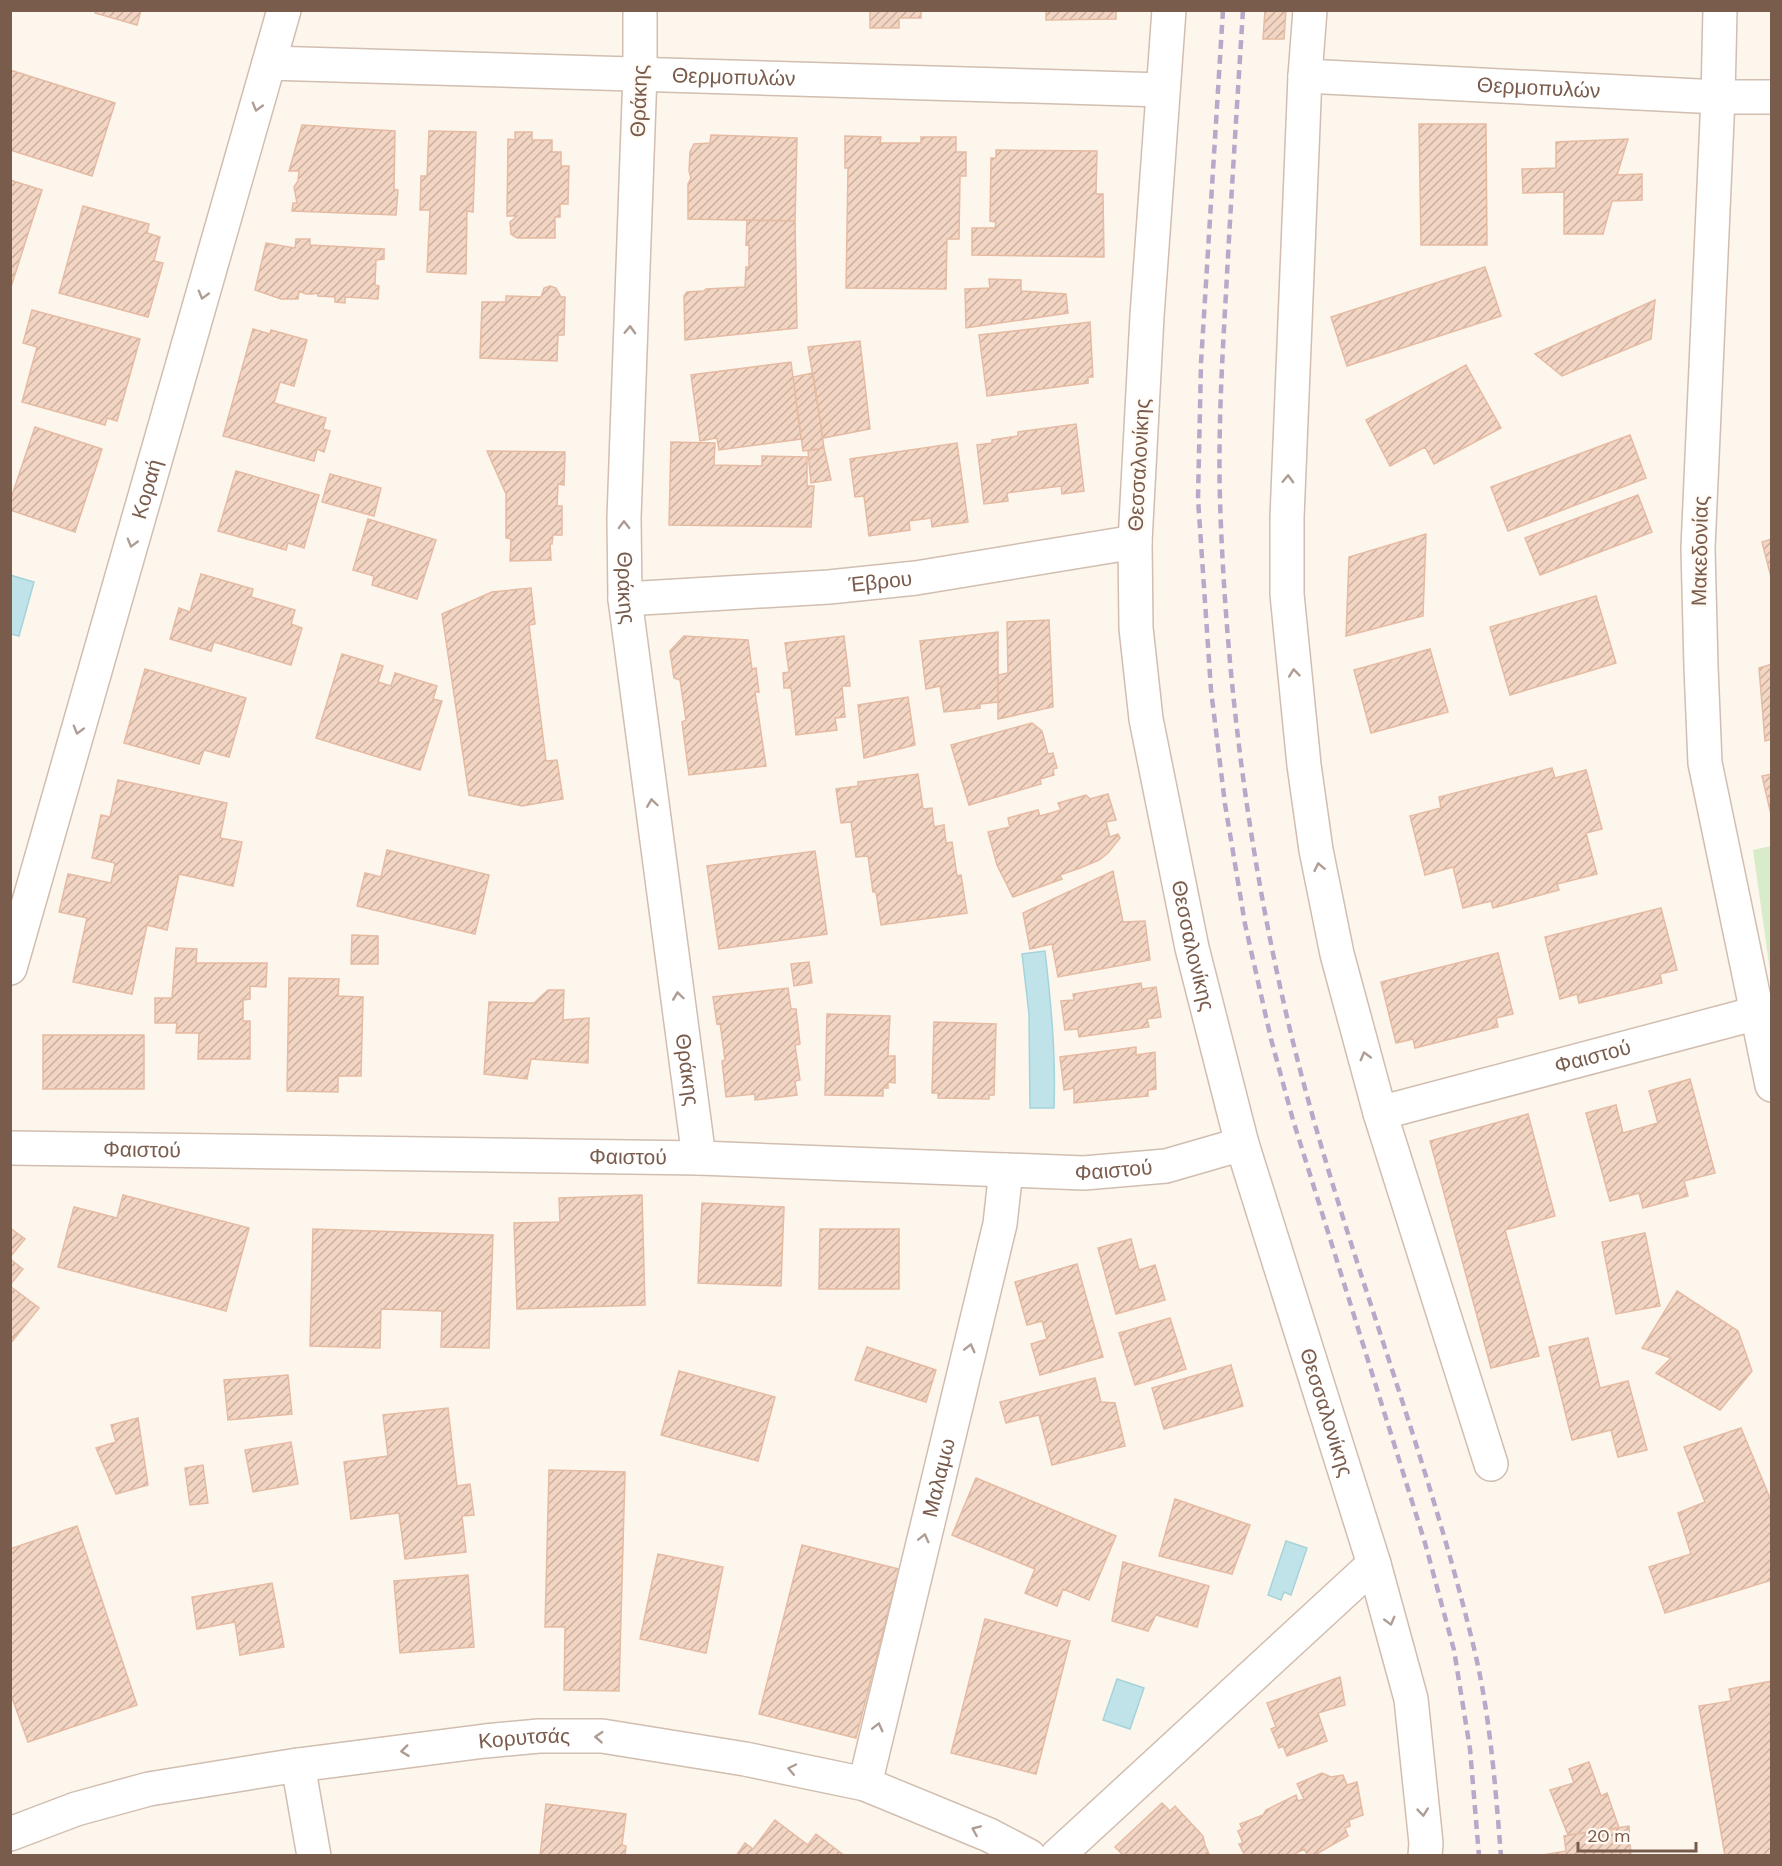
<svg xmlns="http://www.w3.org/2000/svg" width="1782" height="1866" viewBox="0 0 1782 1866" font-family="'DM Sans',sans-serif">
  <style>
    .green { fill: #d8ecc9 }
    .water { fill: #bfe3e8; stroke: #a5d3da; stroke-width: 1.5 }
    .building { fill: url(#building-hatch); stroke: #e6bba3; stroke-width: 1.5 }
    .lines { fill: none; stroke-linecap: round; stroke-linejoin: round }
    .minor-casing { stroke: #d1beb0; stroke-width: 36 }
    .minor { stroke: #fff; stroke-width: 33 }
    .rail { stroke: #b9a8c9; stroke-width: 4.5; stroke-dasharray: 9 6; stroke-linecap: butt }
    .oneway { stroke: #af9d94 }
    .labels { text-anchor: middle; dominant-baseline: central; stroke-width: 4.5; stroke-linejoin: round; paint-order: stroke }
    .street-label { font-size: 21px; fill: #7a5c4d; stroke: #fffaf3 }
  </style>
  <defs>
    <pattern id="building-hatch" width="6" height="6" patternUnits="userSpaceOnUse" patternTransform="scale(1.5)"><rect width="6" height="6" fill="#f3d5c3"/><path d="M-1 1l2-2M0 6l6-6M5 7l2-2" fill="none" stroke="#cab0a1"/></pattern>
  </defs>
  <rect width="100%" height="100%" fill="#fdf6ec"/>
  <!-- green -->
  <path class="green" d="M1771,846H1772L1771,978L1753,850Z"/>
  <!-- water -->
  <path class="water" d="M10,575L34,582L19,636L11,634Z
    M1045,951C1051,1003 1056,1055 1054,1108H1030L1029,1014L1022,954Z
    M1286,1541L1307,1548L1291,1595L1284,1592L1281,1600L1268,1595Z
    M1117,1679L1144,1688L1130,1729L1103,1720Z"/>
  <!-- building -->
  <path class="building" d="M96,10H141L137,25L95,13Z
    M870,10H921V18H899V28H870Z
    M1046,10H1116V19L1046,20Z
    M1265,10H1286L1284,39H1263Z
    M10,70L115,103L92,176L10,150Z
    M1419,124H1486L1487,245H1421Z
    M302,125L395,131L394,189L398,190L396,215L292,211L293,203H297L294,187L298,181L299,171H289Z
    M429,131L476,132L473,212L467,211L466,274L427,272L430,210H420L421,176H427Z
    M515,132H532V140H552V152H561V166H569L568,204H560V217H555V238H517L511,234L510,222L517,216H507L508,139L515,140Z
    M711,135L797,138L795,221L688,219V184L691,178L689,171L690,152L694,144L710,143Z
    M845,136L881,137L880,143H921V137H956V152H966V176H960L959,239H947L946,289L846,288L848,168H845Z
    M1628,139L1617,175L1642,174V200L1612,201L1603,234H1564V192L1523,193L1522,169L1556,168V142Z
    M996,150L1097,151L1096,194H1103L1104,257L972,255V228H995L996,222L990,221L991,158H996Z
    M10,180L42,190L10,290Z
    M83,206L149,224L147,233L160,237L154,261L163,263L148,317L59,293Z
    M747,220L795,221L797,328L685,340L684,296L687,292L704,291L706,289L745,287L746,267H749V244L746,245Z
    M296,239H310V245L384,249V259L376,260L375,285L379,286L378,299L345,297V303L335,302V297L318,296L317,293L313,294H306L299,291L298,299H281L255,290L266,243L295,248Z
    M1485,267L1501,316L1347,366L1331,317Z
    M989,279L1021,280V291L1066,294L1068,313L966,328L965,289L990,288Z
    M550,286L556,288L561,297H565L564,335H558L557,361L480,358L482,302H506V296L541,297L544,288Z
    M1655,300L1651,339L1562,376L1535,354Z
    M32,310L140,339L117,421L107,418L105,425L22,402L37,347L23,343Z
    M1090,322L1093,377H1088V383L987,396L979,335Z
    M253,329L270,334L271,330L307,340L294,386L280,382L274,403L326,418L323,429L330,431L324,452L317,449L314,461L223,436Z
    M860,341L870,429L823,438L808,347Z
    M791,362L801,439L719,450L717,438L700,441L691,375Z
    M1466,365L1501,428L1434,464L1425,447L1390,466L1366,420Z
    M813,373L824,448L803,451L793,377Z
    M1076,424L1084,491L1062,494L1061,486L1007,493L1008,501L984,504L977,445L992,443V440L1018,436V432Z
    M35,427L102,449L75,532L10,510V501Z
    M1630,435L1646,478L1508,531L1491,487Z
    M671,442L715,443L714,465L762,466V456L807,457V486H814L811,527L669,525Z
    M957,443L968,522L932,527L931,518L909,521L910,530L869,536L864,496L855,497L850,459Z
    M824,448L831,480L811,483L808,451Z
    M487,451L565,452L564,485L558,484L557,506H562V535H553L552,544H550L551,560L510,561L511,539L506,538V494Z
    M236,471L319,495L304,548L288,543L286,550L218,531Z
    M330,474L381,488L374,516L322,502Z
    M1638,495L1652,532L1540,575L1525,538Z
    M368,519L436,540L417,599L372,585L374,576L353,570Z
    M1426,534L1423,616L1346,636L1349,557Z
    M1772,539V581L1762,542Z
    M201,574L253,589L251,597L295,610L291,624L302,628L291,665L214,642L211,651L170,639L179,608L190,612Z
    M531,588L535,624L529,625L546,761L557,760L563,799L522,806L469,795L442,614L492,592Z
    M1596,596L1616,663L1510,695L1490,627Z
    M1049,620L1053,707L998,719V675L1008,673L1007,622Z
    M998,632V702L980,704V708L944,712L940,686L926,689L920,641Z
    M684,636L748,640L752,669L756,668L759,692H755L766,766L689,775L682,722L686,720L680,680L674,678L670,651Z
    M844,636L850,686H842L845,717L835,718L837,730L796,735L791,688H784L783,673L789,672L785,643Z
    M1430,649L1448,712L1371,733L1354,670Z
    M342,654L383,666L378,682L391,686L395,673L437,686L433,699L442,701L420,770L316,738Z
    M1772,664V739L1765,741L1759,668Z
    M145,669L246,698L229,757L204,750L199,764L124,743Z
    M908,697L915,745L864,758L858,705Z
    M1032,723L1042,731L1048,754L1053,753L1057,768L1053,769L1054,775L1040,779L1041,784L969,805L951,745Z
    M1552,768L1555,778L1586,770L1602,829L1586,833L1597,874L1557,884L1559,890L1493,908L1491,901L1463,908L1453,867L1425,875L1410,816L1441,808L1439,797Z
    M918,774L923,809L932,808L934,827L944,825L946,843L952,842L957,876L961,875L967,913L881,925L876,892H873L868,856L856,857L851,822L841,823L836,789L858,786V782Z
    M1772,774V819L1762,776Z
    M118,780L227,803L220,838L242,842L233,886L179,874L167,930L147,925L132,994L73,982L87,918L59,912L68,874L111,883L115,863L92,858L101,815L110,817Z
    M1108,794L1116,820L1106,822L1110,837L1118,834L1120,838L1108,853L1099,860L1080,868L1060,875L1062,879L1013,897L997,865L988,832L1010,827L1008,818L1038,810L1040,816L1061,810L1058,803L1086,795L1090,799Z
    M387,850L489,875L475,934L357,906L365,873L381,877Z
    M815,851L827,934L719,949L707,866Z
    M1113,871L1123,922L1145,921L1150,960L1058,977L1052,944L1030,949L1023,913Z
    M1661,908L1677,970L1660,974L1662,983L1579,1003L1577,994L1560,999L1545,937Z
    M352,935L378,936V964H351Z
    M176,948L197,949L196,963H267L266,987L250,986V999L243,1000V1021H250V1059H198L199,1033H176L177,1023H155V998H172Z
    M1498,953L1513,1014L1496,1018L1498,1027L1415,1048L1413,1039L1396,1043L1381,982Z
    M809,962L812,983L794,986L791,964Z
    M289,978L339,979L338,996L363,997L361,1076H338V1092L287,1091Z
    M1141,983L1142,989L1156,987L1161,1017L1147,1019L1149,1027L1079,1037L1078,1029L1065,1030L1061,1001L1074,1000L1073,994Z
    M788,988L791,1009H796L800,1044L795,1045L800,1080L795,1081L797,1095L755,1100V1094L726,1097L722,1061L725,1060L720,1023L717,1024L713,997Z
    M548,990H564L563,1020L589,1018L588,1063L531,1059L527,1079L484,1074L489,1002L534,1003Z
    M827,1014L890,1016L888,1056H895V1083L888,1082V1088H883V1096L825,1095Z
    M934,1022L996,1024L994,1095H989V1099L938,1098V1093H932Z
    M43,1035H144V1089H43Z
    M1136,1047V1055L1155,1052L1156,1089L1148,1090V1096L1074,1103V1088L1064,1090L1060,1057Z
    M1690,1079L1715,1173L1684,1181L1688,1196L1643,1208L1639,1193L1610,1201L1586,1113L1616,1105L1623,1133L1658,1123L1649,1091Z
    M1528,1114L1555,1216L1505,1230L1539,1356L1491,1368L1430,1141Z
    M123,1195L249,1228L226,1311L58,1267L74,1207L117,1218Z
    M642,1195L645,1305L517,1309L514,1223L560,1222L559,1198Z
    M702,1203L784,1207L781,1286L698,1283Z
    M10,1228L25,1239L10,1257Z
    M313,1229L493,1235L489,1348L441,1347L442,1311L381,1309L380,1348L310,1346Z
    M820,1229H899V1289H819Z
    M1645,1233L1660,1306L1616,1314L1602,1242Z
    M1131,1239L1139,1270L1155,1265L1165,1300L1116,1314L1098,1248Z
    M10,1259L23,1269L10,1285Z
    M1077,1264L1103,1357L1040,1375L1031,1344L1047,1339L1042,1321L1027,1325L1015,1282Z
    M10,1286L39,1308L10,1344Z
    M1677,1291L1738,1331L1752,1371L1720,1410L1656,1373L1671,1358L1642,1348Z
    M1170,1318L1186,1369L1135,1385L1119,1333Z
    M1588,1338L1600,1388L1628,1381L1647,1450L1618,1457L1611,1430L1572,1440L1549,1347Z
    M867,1347L936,1370L926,1402L855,1380Z
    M1231,1365L1243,1406L1164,1429L1152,1388Z
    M679,1371L775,1397L758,1461L661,1435Z
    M288,1375L292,1414L228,1420L224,1380Z
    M1095,1378L1101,1402L1115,1403L1125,1446L1052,1465L1039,1415L1006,1423L1000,1402Z
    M448,1408L457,1486L470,1484L474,1515L462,1516L466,1552L405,1559L399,1513L351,1519L344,1462L388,1456L383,1415Z
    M138,1418L148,1485L116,1494L96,1448L116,1442L111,1425Z
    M1741,1428L1772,1503V1580L1665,1613L1649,1567L1691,1554L1678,1513L1705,1502L1684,1447Z
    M291,1442L298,1484L253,1492L245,1450Z
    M203,1465L208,1503L190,1505L185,1468Z
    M549,1470L625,1472L619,1691L564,1690L565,1627H545Z
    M976,1478L1116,1536L1089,1600L1063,1589L1057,1606L1025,1593L1035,1569L952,1535Z
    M1175,1499L1250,1525L1232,1574L1159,1556Z
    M77,1526L137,1705L28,1742L10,1692V1549Z
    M802,1545L899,1569L856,1738L759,1714Z
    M658,1554L723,1567L706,1653L640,1639Z
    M1123,1562L1209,1586L1197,1627L1156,1615L1148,1631L1112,1621Z
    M468,1575L474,1647L400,1653L394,1581Z
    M272,1583L284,1647L240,1655L235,1622L197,1629L192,1597Z
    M985,1619L1070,1641L1036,1774L951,1753Z
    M1340,1677L1345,1705L1318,1713L1327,1741L1287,1756L1283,1746L1279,1748L1271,1729L1276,1727L1267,1703Z
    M1772,1681V1856H1725L1699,1706L1731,1701L1729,1689Z
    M1589,1762L1601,1796L1607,1793L1619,1828L1568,1835L1550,1790L1574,1783L1569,1769Z
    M1322,1773L1331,1777L1343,1775L1347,1785L1357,1782L1363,1815L1349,1820L1350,1826L1345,1828L1348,1836L1313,1856H1308L1304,1849L1291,1856H1245L1239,1844L1243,1843L1238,1831L1242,1829L1240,1824L1263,1815L1266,1810L1296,1795L1298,1801L1304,1799L1297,1784Z
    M1162,1803L1170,1811L1175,1806L1203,1836L1205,1845L1210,1856H1124L1115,1847Z
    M546,1804L626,1814L622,1845L626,1846L625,1856H540Z
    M775,1820L808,1845L816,1834L845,1856H736L745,1843L753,1849Z
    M1629,1826L1631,1856H1537L1566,1851L1564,1836Z"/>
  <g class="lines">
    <!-- minor casing -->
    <g class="minor-casing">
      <g id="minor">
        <path id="s1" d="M640,10V73L624,518L625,599L699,1158"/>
        <path id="s2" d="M1169,10L1147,316L1135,542L1136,628L1146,719L1192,948L1242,1144L1374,1564L1411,1699L1426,1843L1425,1856"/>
        <path d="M1310,10L1305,76L1287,518V594L1304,765L1316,850L1337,954L1380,1113L1491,1464"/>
        <path d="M1720,10L1718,97L1698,548L1701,667L1705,763L1772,1085"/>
        <path id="s3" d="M269,63L1163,90"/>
        <path id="s4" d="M1305,76L1718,97H1772"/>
        <path id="s5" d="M625,599L829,587L916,578L1135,542"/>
        <path id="s6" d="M10,968L284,10"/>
        <path id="s7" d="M1380,1113L1772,1009"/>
        <path id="s8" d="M10,1148L699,1158L1084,1173L1166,1166L1242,1144"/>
        <path d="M298,1765L314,1856"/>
        <path id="s9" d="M865,1784L1000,1224L1006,1170"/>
        <path id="s10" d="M10,1834L76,1809L149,1789L298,1765L485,1741L539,1736H602L745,1759L865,1784L989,1835L1029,1856"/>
        <path d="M1057,1856L1374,1564"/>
      </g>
    </g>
    <!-- minor -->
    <use href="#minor" class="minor"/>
    <!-- rail -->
    <path class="rail" d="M1223,10L1201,363L1198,499L1211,690L1225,804L1245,924L1271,1039L1293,1120L1425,1543L1454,1650L1470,1749L1479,1856
      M1243,10C1237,105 1231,199 1226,293C1222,362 1218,432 1220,501C1226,680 1249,860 1291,1034C1341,1239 1422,1436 1472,1640C1490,1711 1495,1783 1501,1856"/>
  </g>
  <!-- one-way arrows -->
  <defs><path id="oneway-chevron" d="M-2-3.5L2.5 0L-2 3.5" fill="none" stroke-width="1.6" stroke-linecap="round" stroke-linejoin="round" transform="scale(1.5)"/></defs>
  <g class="oneway">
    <use href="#oneway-chevron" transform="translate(257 107) rotate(106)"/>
    <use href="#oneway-chevron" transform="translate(203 295) rotate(106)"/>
    <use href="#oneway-chevron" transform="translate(630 330) rotate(-88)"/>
    <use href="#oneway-chevron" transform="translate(1288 479) rotate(-88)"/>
    <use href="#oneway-chevron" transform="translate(624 525) rotate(-91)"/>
    <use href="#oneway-chevron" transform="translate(132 543) rotate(106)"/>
    <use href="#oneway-chevron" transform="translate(1294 673) rotate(-96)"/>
    <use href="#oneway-chevron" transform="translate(78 730) rotate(106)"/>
    <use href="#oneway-chevron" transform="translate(652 803) rotate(-98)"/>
    <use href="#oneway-chevron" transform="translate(1319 867) rotate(-102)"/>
    <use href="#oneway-chevron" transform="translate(678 996) rotate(-98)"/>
    <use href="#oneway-chevron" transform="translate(1365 1056) rotate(-105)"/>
    <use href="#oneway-chevron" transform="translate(970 1348) rotate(-76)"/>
    <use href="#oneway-chevron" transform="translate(924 1538) rotate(-76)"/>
    <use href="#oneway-chevron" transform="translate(1390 1621) rotate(75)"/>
    <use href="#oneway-chevron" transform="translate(878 1727) rotate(-76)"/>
    <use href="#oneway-chevron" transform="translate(599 1737) rotate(-176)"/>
    <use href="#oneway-chevron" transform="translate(405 1751) rotate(173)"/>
    <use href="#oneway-chevron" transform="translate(792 1769) rotate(-168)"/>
    <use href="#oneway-chevron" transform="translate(1423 1812) rotate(84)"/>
    <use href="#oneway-chevron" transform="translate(976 1830) rotate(-157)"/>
  </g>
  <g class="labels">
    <!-- street labels -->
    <g class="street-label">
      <text stroke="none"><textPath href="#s3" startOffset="465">Θερμοπυλών</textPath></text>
      <text stroke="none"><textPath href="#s4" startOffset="234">Θερμοπυλών</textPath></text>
      <text transform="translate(639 101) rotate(-88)">Θράκης</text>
      <text transform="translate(1139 465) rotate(-87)">Θεσσαλονίκης</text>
      <text stroke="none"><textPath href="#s6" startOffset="498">Κοραή</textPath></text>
      <text transform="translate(1700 551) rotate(-89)">Μακεδονίας</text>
      <text stroke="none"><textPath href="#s5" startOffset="256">Έβρου</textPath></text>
      <text stroke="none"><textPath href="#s1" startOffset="578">Θράκης</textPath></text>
      <text stroke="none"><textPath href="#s2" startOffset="942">Θεσσαλονίκης</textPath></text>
      <text stroke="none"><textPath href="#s7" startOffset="220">Φαιστού</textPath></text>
      <text stroke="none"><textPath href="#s1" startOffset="1064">Θράκης</textPath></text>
      <text stroke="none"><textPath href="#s8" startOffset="132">Φαιστού</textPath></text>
      <text stroke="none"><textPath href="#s8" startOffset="618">Φαιστού</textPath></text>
      <text stroke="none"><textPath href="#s8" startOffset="1104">Φαιστού</textPath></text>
      <text stroke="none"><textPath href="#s2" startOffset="1428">Θεσσαλονίκης</textPath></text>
      <text stroke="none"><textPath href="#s9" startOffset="315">Μαλαμω</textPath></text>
      <text stroke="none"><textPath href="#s10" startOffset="525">Κορυτσάς</textPath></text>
    </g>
  </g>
  <!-- border -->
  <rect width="1782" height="1866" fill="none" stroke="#7a5c4d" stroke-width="24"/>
  <!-- scale -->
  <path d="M1578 1842v9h118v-9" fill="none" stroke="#7a5c4d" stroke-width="3"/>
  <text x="1587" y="1842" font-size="18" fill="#7a5c4d" stroke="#fffaf3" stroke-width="4.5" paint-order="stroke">20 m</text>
</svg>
